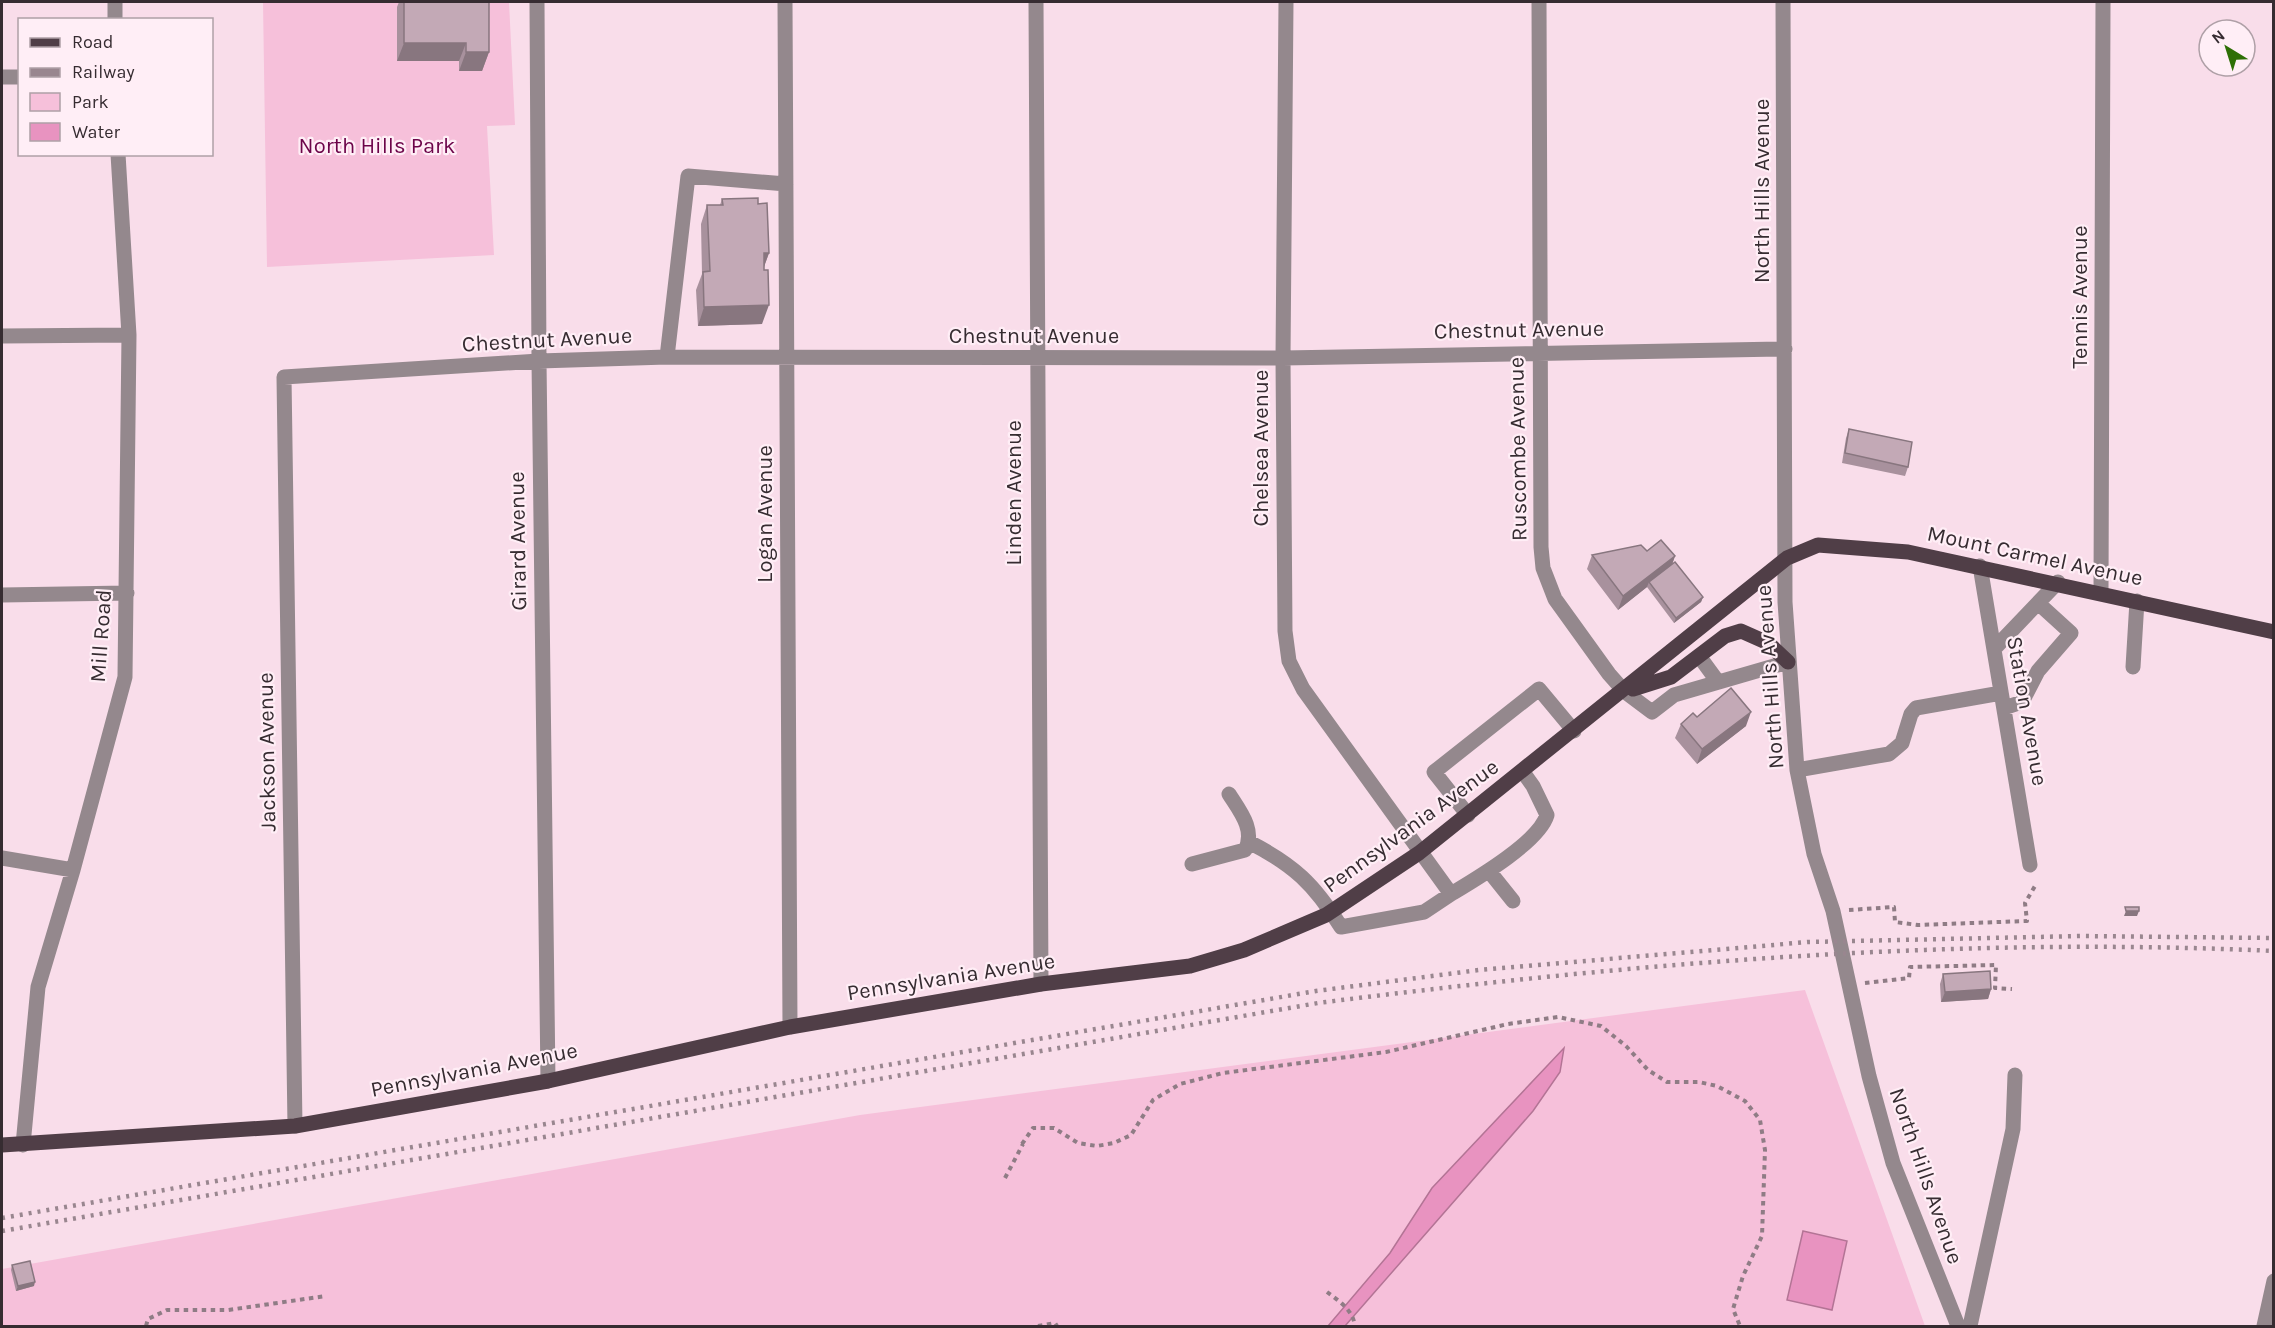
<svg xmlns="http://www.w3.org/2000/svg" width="2275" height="1328" viewBox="0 0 2275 1328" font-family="Karla,sans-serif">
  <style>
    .green { fill: #f6c0da }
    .water { fill: #e893c0; stroke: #b37495; stroke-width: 1.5 }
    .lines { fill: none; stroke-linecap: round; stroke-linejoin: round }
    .path { stroke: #8f7c85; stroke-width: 4; stroke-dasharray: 4.5 4.5; stroke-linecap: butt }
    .minor { stroke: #94888d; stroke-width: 15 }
    .major { stroke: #503e47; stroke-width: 15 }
    .rail { stroke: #99868f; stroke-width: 4.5; stroke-dasharray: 3 6; stroke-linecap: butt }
    .wall { fill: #a8919d }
    .shaded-wall { fill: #88767f }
    .building { fill: #c3a9b6; stroke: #88767f; stroke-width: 1.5 }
    .labels { text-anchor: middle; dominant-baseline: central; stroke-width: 4.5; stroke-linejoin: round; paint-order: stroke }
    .park-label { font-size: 22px; fill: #6c0449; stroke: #ffeef6 }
    .street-label { font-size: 22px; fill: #362c31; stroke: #ffeef6 }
  </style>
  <rect width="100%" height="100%" fill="#f9ddea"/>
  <!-- green -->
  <path class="green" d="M263,2H509L515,125L487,126L494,255L267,267Z
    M1805,990L1925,1326H2V1269L860,1115Z"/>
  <!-- water -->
  <path class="water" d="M1564,1048L1560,1072L1533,1111L1345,1326H1328L1390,1253L1432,1188Z
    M1803,1231L1847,1241L1832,1310L1787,1300Z"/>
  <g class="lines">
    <!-- path -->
    <path class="path" d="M1849,910L1894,907L1895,922L1918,925L2027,921L2025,903L2035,886
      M1865,983L1909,978L1910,967L1996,965L1995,988L2012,989
      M1022,1144L1033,1128H1054L1078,1143L1097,1146L1114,1143L1131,1135L1153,1100L1180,1084L1223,1073L1386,1052L1508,1024L1558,1017L1601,1026L1626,1046L1648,1070L1667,1082H1699L1717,1086L1745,1101L1760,1120L1765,1150L1762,1236L1743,1276L1733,1309L1740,1326
      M1005,1178L1023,1144
      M1327,1292C1339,1301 1353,1310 1355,1326
      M146,1326L148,1319L167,1310H228L326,1296
      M1038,1326L1055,1323L1057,1326"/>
    <!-- minor -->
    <path class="minor" d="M537,2L539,361L548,1081
      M785,2L790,1027
      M1036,2L1041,984
      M1286,2L1283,358L1285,631L1289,661L1303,689L1451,894C1476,879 1539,842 1547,815L1533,786L1523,772
      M1539,2L1541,547L1543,568L1555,599L1609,674L1624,691L1652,712L1674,695L1788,662
      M1783,2L1785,602L1797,770L1814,854L1833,911L1869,1076L1893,1163L1958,1326
      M115,20V2
      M2,77H20
      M2,336L129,335
      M667,357L688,176L786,184
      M1980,566L2030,865
      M2101,593L2103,2
      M2,595L127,593
      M1994,649L2058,582
      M1699,656L1718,682
      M2133,667L2137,601
      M2004,708L2022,702L2038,671L2071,633L2038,603
      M1797,770L1889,754L1902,743L1911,714L1916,708L2001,693
      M1468,815L1434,772L1539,689L1574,731
      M1249,842C1294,865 1314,884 1341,927L1424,912L1451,894
      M2,858L73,870
      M1192,864L1245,850C1256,830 1239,810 1229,794
      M1489,871L1513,901
      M295,1126L284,377L539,361L667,357L1283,358L1785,349
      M23,1145L38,987L73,870L125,677L129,335L118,154
      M1970,1326L2013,1129L2015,1075
      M2264,1326L2274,1281"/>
    <!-- major -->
    <path class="major" d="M1633,689L1671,677L1725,636L1741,631L1768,643L1788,662
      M2,1145L295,1126L548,1081L790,1027L1041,984L1190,966L1244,950L1326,915L1419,853L1787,558L1818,545L1908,552L2274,632"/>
    <!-- rail -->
    <path class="rail" d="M2,1218L1316,991L1479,970L1808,942L2081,936L2274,938
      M2,1231L1318,1003C1635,963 1954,936 2274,951"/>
  </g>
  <!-- wall -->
  <path class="wall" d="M399,2H489V52L482,71H459V61H397V7Z
    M722,199L758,204L769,253L764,267L762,324L698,326L696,290L702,274L701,224L707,205H720Z
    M1849,429L1908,467L1905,476L1842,463L1846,438Z
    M1647,551L1675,556L1672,565L1703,597L1701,602L1674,623L1647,587L1618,610L1587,569L1592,555Z
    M1697,717L1746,726L1697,764L1675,738L1681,724Z
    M1943,974L1991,989L1988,999L1941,1002L1940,984Z
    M12,1265L34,1286L16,1291L11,1270Z"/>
  <!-- shaded-wall -->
  <path class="shaded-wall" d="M404,43H466L459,61H397Z
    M466,52H489L482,71H459Z
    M764,253H769L762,272Z
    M769,305L762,324L698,326L704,307Z
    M1675,556L1670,570L1649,582L1647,587L1618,610L1623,596Z
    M1703,597L1701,602L1674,623L1676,618Z
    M1751,712L1746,726L1697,764L1702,749Z
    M2126,911H2139L2137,916H2124Z
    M1991,989L1988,999L1941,1002L1945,992Z
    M35,1282L34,1286L16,1291L18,1286Z"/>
  <!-- building -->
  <path class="building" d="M404,2H489V52H466V43H404Z
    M758,198V204L767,203L769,253H764V270H768L769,305L704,307L703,272L710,271L707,205H723L722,199Z
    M1849,429L1912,442L1908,467L1845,453Z
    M1661,540L1675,556L1623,596L1592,555L1641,545L1647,551Z
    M1675,562L1703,597L1676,618L1649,582Z
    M1731,688L1751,712L1702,749L1681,724L1693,713L1697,717Z
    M2125,907H2139V911H2126Z
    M1990,971L1991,989L1945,992L1943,974Z
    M30,1261L35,1282L18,1286L12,1265Z"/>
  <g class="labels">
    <!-- park labels -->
    <g class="park-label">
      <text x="377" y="146">North Hills Park</text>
    </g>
    <!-- street labels -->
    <g class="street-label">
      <text transform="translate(1762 191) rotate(-90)">North Hills Avenue</text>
      <text transform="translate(2080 297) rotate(-90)">Tennis Avenue</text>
      <text transform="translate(1519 330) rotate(-1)">Chestnut Avenue</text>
      <text x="1034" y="336">Chestnut Avenue</text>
      <text transform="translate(547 340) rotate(-3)">Chestnut Avenue</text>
      <text transform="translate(1261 448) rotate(-90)">Chelsea Avenue</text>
      <text transform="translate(1518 449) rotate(-91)">Ruscombe Avenue</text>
      <text transform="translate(1014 493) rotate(-90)">Linden Avenue</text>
      <text transform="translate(765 514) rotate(-90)">Logan Avenue</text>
      <text transform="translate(518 541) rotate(-91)">Girard Avenue</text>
      <text transform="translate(2035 556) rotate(12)">Mount Carmel Avenue</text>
      <text transform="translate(101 636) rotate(-86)">Mill Road</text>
      <text transform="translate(1770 677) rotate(-94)">North Hills Avenue</text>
      <text transform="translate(2027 711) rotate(80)">Station Avenue</text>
      <text transform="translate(267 752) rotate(-91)">Jackson Avenue</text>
      <text transform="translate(1411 826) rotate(-36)">Pennsylvania Avenue</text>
      <text transform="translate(951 977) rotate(-9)">Pennsylvania Avenue</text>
      <text transform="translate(474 1070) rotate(-11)">Pennsylvania Avenue</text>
      <text transform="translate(1926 1176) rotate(71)">North Hills Avenue</text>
    </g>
  </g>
  <!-- border -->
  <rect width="2275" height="1328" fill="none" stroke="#362c31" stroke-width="6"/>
  <!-- legend -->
  <rect x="18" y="18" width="195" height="138" fill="#ffeef6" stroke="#afa0a7" stroke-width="1.5"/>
  <rect x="30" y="38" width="30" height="9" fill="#503e47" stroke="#afa0a7" stroke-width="1.5"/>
  <text x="72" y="48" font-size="18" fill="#362c31">Road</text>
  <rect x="30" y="68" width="30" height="9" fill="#99868f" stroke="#afa0a7" stroke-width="1.5"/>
  <text x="72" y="78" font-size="18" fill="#362c31">Railway</text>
  <rect x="30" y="93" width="30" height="18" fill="#f6c0da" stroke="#afa0a7" stroke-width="1.5"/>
  <text x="72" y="108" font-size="18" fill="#362c31">Park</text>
  <rect x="30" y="123" width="30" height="18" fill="#e893c0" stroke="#afa0a7" stroke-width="1.5"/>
  <text x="72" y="138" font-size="18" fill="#362c31">Water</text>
  <!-- north arrow -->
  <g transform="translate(2227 48) rotate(322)"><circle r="28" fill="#ffeef6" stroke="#afa0a7" stroke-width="1.5"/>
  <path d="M0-4.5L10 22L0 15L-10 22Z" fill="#2e6f06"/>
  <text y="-9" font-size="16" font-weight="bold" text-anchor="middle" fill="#362c31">N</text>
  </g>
</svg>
